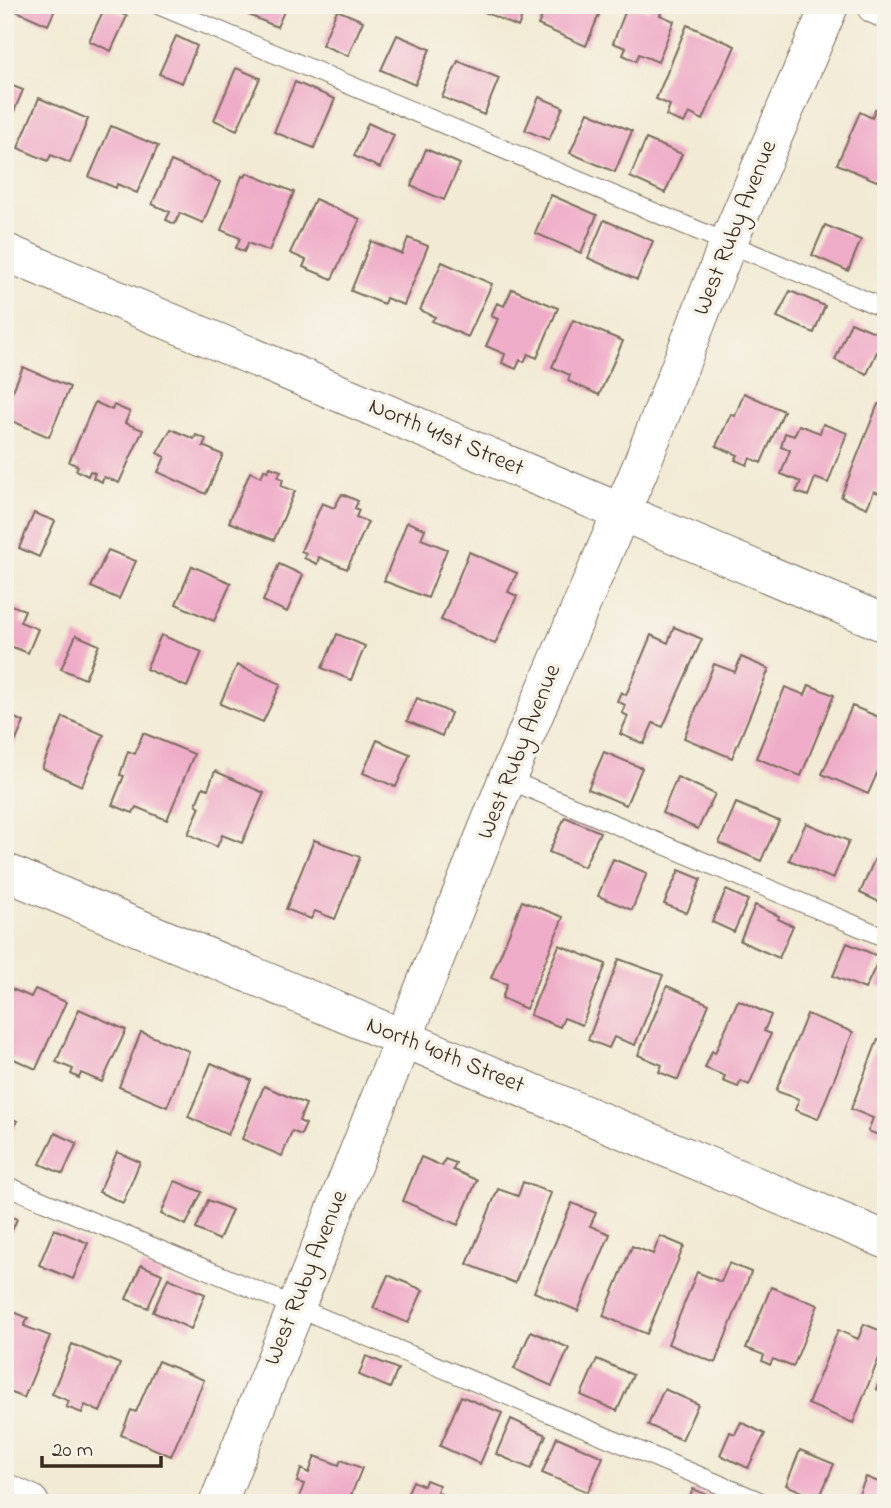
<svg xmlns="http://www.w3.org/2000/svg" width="891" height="1508" viewBox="0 0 891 1508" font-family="'Indie Flower',sans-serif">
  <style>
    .building { fill: #efacc8 }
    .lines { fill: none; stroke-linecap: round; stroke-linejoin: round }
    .service-casing { stroke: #7b6d5e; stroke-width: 20 }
    .minor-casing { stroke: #7b6d5e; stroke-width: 39 }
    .service { stroke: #fff; stroke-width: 18 }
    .minor { stroke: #fff; stroke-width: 37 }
    .labels { text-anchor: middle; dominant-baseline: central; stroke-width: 7; stroke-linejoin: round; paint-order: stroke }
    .street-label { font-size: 24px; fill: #3b2a1e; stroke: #f7f3e8 }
  </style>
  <rect width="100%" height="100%" fill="#f7f3e8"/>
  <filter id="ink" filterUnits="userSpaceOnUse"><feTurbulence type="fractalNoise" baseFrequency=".0143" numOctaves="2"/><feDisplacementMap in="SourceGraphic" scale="14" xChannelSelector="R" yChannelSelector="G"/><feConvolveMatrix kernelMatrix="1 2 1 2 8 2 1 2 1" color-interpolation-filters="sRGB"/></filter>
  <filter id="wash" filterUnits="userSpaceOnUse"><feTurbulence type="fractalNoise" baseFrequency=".00686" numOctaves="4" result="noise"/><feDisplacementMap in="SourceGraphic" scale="28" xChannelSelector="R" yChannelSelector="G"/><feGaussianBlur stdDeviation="1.57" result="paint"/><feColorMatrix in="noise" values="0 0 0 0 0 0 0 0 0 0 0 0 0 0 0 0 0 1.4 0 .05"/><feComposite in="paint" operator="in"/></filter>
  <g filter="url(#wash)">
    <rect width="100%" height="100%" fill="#f2ead4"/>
    <g id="blocks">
      <!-- building -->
      <path class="building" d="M16,5H57L48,25L14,10Z
        M247,5H287L277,27L244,13Z
        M469,5H527L518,27Z
        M547,5H603L586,46L538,25Z
        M628,5L649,11L651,5H654L663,9L660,15L674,21L658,62L639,54L636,61L623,55L626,48L613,43Z
        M105,7L127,16L111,51L89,41Z
        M337,10L363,21L348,56L322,45Z
        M687,25L735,46L703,120L689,113L684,123L666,116L670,105L656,99Z
        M397,35L430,49L415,85L381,70Z
        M176,36L197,46L182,83L159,74Z
        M458,61L499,78L484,115L442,97Z
        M236,68L260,78L237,130L214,120Z
        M295,82L335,99L314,148L274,132Z
        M5,83L23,90L5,133Z
        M539,97L563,107L549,140L525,130Z
        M39,98L88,119L70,163L51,155L48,161L18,148Z
        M886,102V185L837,164L860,112L872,118L875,109L882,111Z
        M588,112L632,131L615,172L570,153Z
        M368,123L394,135L380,168L354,156Z
        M111,126L158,146L137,193L117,184L116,188L89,177Z
        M646,139L682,154L665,193L630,177Z
        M426,149L460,164L444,200L411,186Z
        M171,161L220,182L203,223L180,213L175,224L166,220L170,212L152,204Z
        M247,173L294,192L269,251L248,243L244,252L236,248L240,238L221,230L242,176L245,177Z
        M551,195L597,215L581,253L535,233Z
        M315,199L360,219L332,279L303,267L306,260L290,253Z
        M604,220L653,241L637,280L588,258Z
        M825,225L861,240L848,271L812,255Z
        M408,238L428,246L404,305L386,298L384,304L351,291L371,241L402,254Z
        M442,262L492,284L468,337L432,321L435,317L420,310Z
        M512,289L558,308L537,358L528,354L524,362L520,360L516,369L502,363L505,354L486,346L498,319L491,316L497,303L504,306Z
        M790,291L825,306L814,333L777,317Z
        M573,320L623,341L599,395L568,381L570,375L552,367Z
        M851,322L884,336L867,374L835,360Z
        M23,367L70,387L49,437L5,418V409Z
        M744,393L784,411L761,463L750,458L747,465L735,460L738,455L716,446L731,414L735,416Z
        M95,402L112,410L114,405L130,412L125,423L143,430L119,483L104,477L102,482L93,478L95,473L90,471L88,476L76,470L78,466L69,462Z
        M878,404L886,407V496L874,491L867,508L841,497Z
        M823,424L847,433L828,483L815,478L808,496L796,492L801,482L781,474L790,450L781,447L785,433L794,436L799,425L820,433Z
        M171,429L194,439L196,435L206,439L203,446L223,455L206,494L158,472L165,457L157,453Z
        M270,467L281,471L278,477L283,479L281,486L295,491L274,540L229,522L250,472L261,477L264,470L268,471Z
        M342,494L358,501L355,508L359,510L356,517L368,522L347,569L319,557L317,564L304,558L306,553L301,551L322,503L334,508Z
        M34,513L55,521L39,557L19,548Z
        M407,522L425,529L421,539L447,549L428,598L384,581Z
        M108,550L136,561L119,599L91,587Z
        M469,552L517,573L508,592L517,596L495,644L441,620Z
        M279,564L303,575L287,612L263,601Z
        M192,566L231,583L214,621L176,604Z
        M5,603L25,610L20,622L38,629L28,653L5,644Z
        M674,627L702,639L663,727L653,723L644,744L620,734L628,716L622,713L625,705L617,701L621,692L626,695L651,635L668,643Z
        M337,634L365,646L351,680L322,668Z
        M76,635L99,645L85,679L61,669Z
        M161,635L202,652L187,687L146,669Z
        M741,657L769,669L732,758L684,738L714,664L735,672Z
        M237,665L281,684L263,722L220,704Z
        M809,685L834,695L801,776L756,758L785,687L805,695Z
        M417,698L451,713L442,736L407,721Z
        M852,706L886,720V753L868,794L822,774Z
        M5,708L12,711L10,716L24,722L5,765Z
        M63,717L104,735L82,786L42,768Z
        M143,733L194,754L167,820L136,807L133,813L112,805L124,776L120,775L128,751L135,754Z
        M377,740L410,754L396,787L363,773Z
        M604,752L642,768L626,805L588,789Z
        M215,771L264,793L242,843L222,835L217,847L188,834L200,807L196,804L203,787L208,789Z
        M677,777L715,794L698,829L662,813Z
        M736,803L779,821L761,861L719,843Z
        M565,817L600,832L584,867L549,852Z
        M806,823L849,841L833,879L789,860Z
        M314,840L360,857L335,919L315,911L311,919L286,909Z
        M875,858L886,862V905L860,893Z
        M613,859L647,873L632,910L598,896Z
        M679,870L701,879L687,913L664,904Z
        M726,890L748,900L734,932L712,922Z
        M522,901L563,917L526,1009L502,998L507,984L491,978Z
        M755,905L779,916L778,919L793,926L779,958L740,941Z
        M847,943L880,957L865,989L833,976Z
        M559,945L606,964L582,1025L564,1018L560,1027L530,1015Z
        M619,959L663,975L635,1045L614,1037L609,1048L588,1040Z
        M886,962V989L876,985Z
        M667,986L709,1004L678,1080L659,1072L662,1065L638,1055Z
        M12,989L31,997L35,989L66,1002L36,1069L5,1055V1005Z
        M738,1000L771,1015L764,1031L771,1034L749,1085L741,1081L738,1087L723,1081L725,1076L705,1068L712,1051L715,1053Z
        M79,1009L126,1030L102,1082L81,1073L79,1078L71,1074L73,1069L56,1062Z
        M807,1014L853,1032L818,1119L795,1110L799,1099L776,1091Z
        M141,1032L189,1051L167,1107L119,1087Z
        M878,1039L886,1042V1138L868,1131L873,1118L851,1109Z
        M211,1063L251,1080L228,1135L188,1117Z
        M264,1086L306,1104L299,1121L306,1124L301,1135L292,1131L282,1156L242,1139Z
        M5,1115L17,1121L5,1150Z
        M55,1133L77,1143L63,1174L40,1164Z
        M117,1152L140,1162L123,1203L99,1192Z
        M421,1157L442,1166L445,1159L456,1163L453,1170L477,1180L458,1225L403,1201Z
        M175,1181L202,1192L186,1225L161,1214Z
        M523,1182L551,1193L515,1283L467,1264L498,1189L518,1196Z
        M208,1200L232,1210L219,1240L196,1229Z
        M572,1203L596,1213L590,1226L610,1234L578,1311L534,1292Z
        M5,1214L17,1219L5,1247Z
        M54,1229L88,1243L73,1279L39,1265Z
        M660,1236L684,1246L647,1334L603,1316L632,1246L653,1254Z
        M729,1263L751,1272L715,1363L668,1344L697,1272L721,1282Z
        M141,1265L162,1274L148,1308L126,1299Z
        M388,1275L423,1290L408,1323L373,1308Z
        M168,1278L205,1294L191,1329L153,1312Z
        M771,1287L818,1305L793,1367L773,1359L770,1365L762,1361L764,1355L746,1348Z
        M5,1308L28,1318L24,1326L50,1336L24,1398L7,1391L9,1387L5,1385Z
        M864,1324L886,1333V1340L853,1423L808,1404L838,1330L858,1339Z
        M531,1331L569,1348L552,1386L514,1369Z
        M72,1344L120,1364L100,1412L85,1405L82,1413L66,1407L69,1401L52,1394Z
        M366,1356L398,1369L390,1388L359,1375Z
        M597,1359L633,1375L617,1411L581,1395Z
        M158,1361L204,1380L171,1456L121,1435L131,1410L136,1412Z
        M886,1366V1393L876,1389Z
        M664,1389L698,1404L682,1440L648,1425Z
        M461,1396L502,1413L480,1464L440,1446Z
        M511,1419L546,1435L531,1469L496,1454Z
        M741,1422L765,1434L748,1468L720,1455L730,1432L735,1434Z
        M557,1437L603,1457L588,1492L542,1473Z
        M800,1450L834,1464L819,1499L786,1485Z
        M315,1456L339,1465L341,1460L362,1468L348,1503H297L304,1484L297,1482L301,1469L309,1473Z
        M866,1477L886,1485V1503H855Z
        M426,1480L439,1485L437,1492L461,1503H403L413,1481L424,1486Z
        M693,1489L726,1503H687Z"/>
    </g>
  </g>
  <g filter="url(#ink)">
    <use href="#blocks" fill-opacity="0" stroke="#7b6d5e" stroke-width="2"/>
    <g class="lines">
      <!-- service casing -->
      <g class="service-casing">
        <path id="service" d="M158,5L886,309
          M507,779L886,938
          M5,1185L764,1503"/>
      </g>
      <!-- minor casing -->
      <g class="minor-casing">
        <path id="minor" d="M875,5L886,10
          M5,252L886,624
          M5,872L886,1240
          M5,1492L30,1503
          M218,1503L507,779L639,471L728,243L830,5"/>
      </g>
      <!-- service -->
      <use href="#service" class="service"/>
      <!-- minor -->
      <use href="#minor" class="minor"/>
    </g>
  </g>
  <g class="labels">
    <!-- street labels -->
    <g class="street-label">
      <text transform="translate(736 228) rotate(-68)">West Ruby Avenue</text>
      <text transform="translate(446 438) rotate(23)">North 41st Street</text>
      <text transform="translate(520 752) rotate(-68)">West Ruby Avenue</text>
      <text transform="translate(445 1056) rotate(22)">North 40th Street</text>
      <text transform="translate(307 1278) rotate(-68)">West Ruby Avenue</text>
    </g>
  </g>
  <!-- margin -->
  <rect width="891" height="1508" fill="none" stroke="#f7f3e8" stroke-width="28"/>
  <!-- scale -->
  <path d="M42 1456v10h119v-10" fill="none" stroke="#3b2a1e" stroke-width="3.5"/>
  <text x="52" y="1456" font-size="21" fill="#3b2a1e" stroke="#f7f3e8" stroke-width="5" paint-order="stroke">20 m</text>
</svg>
